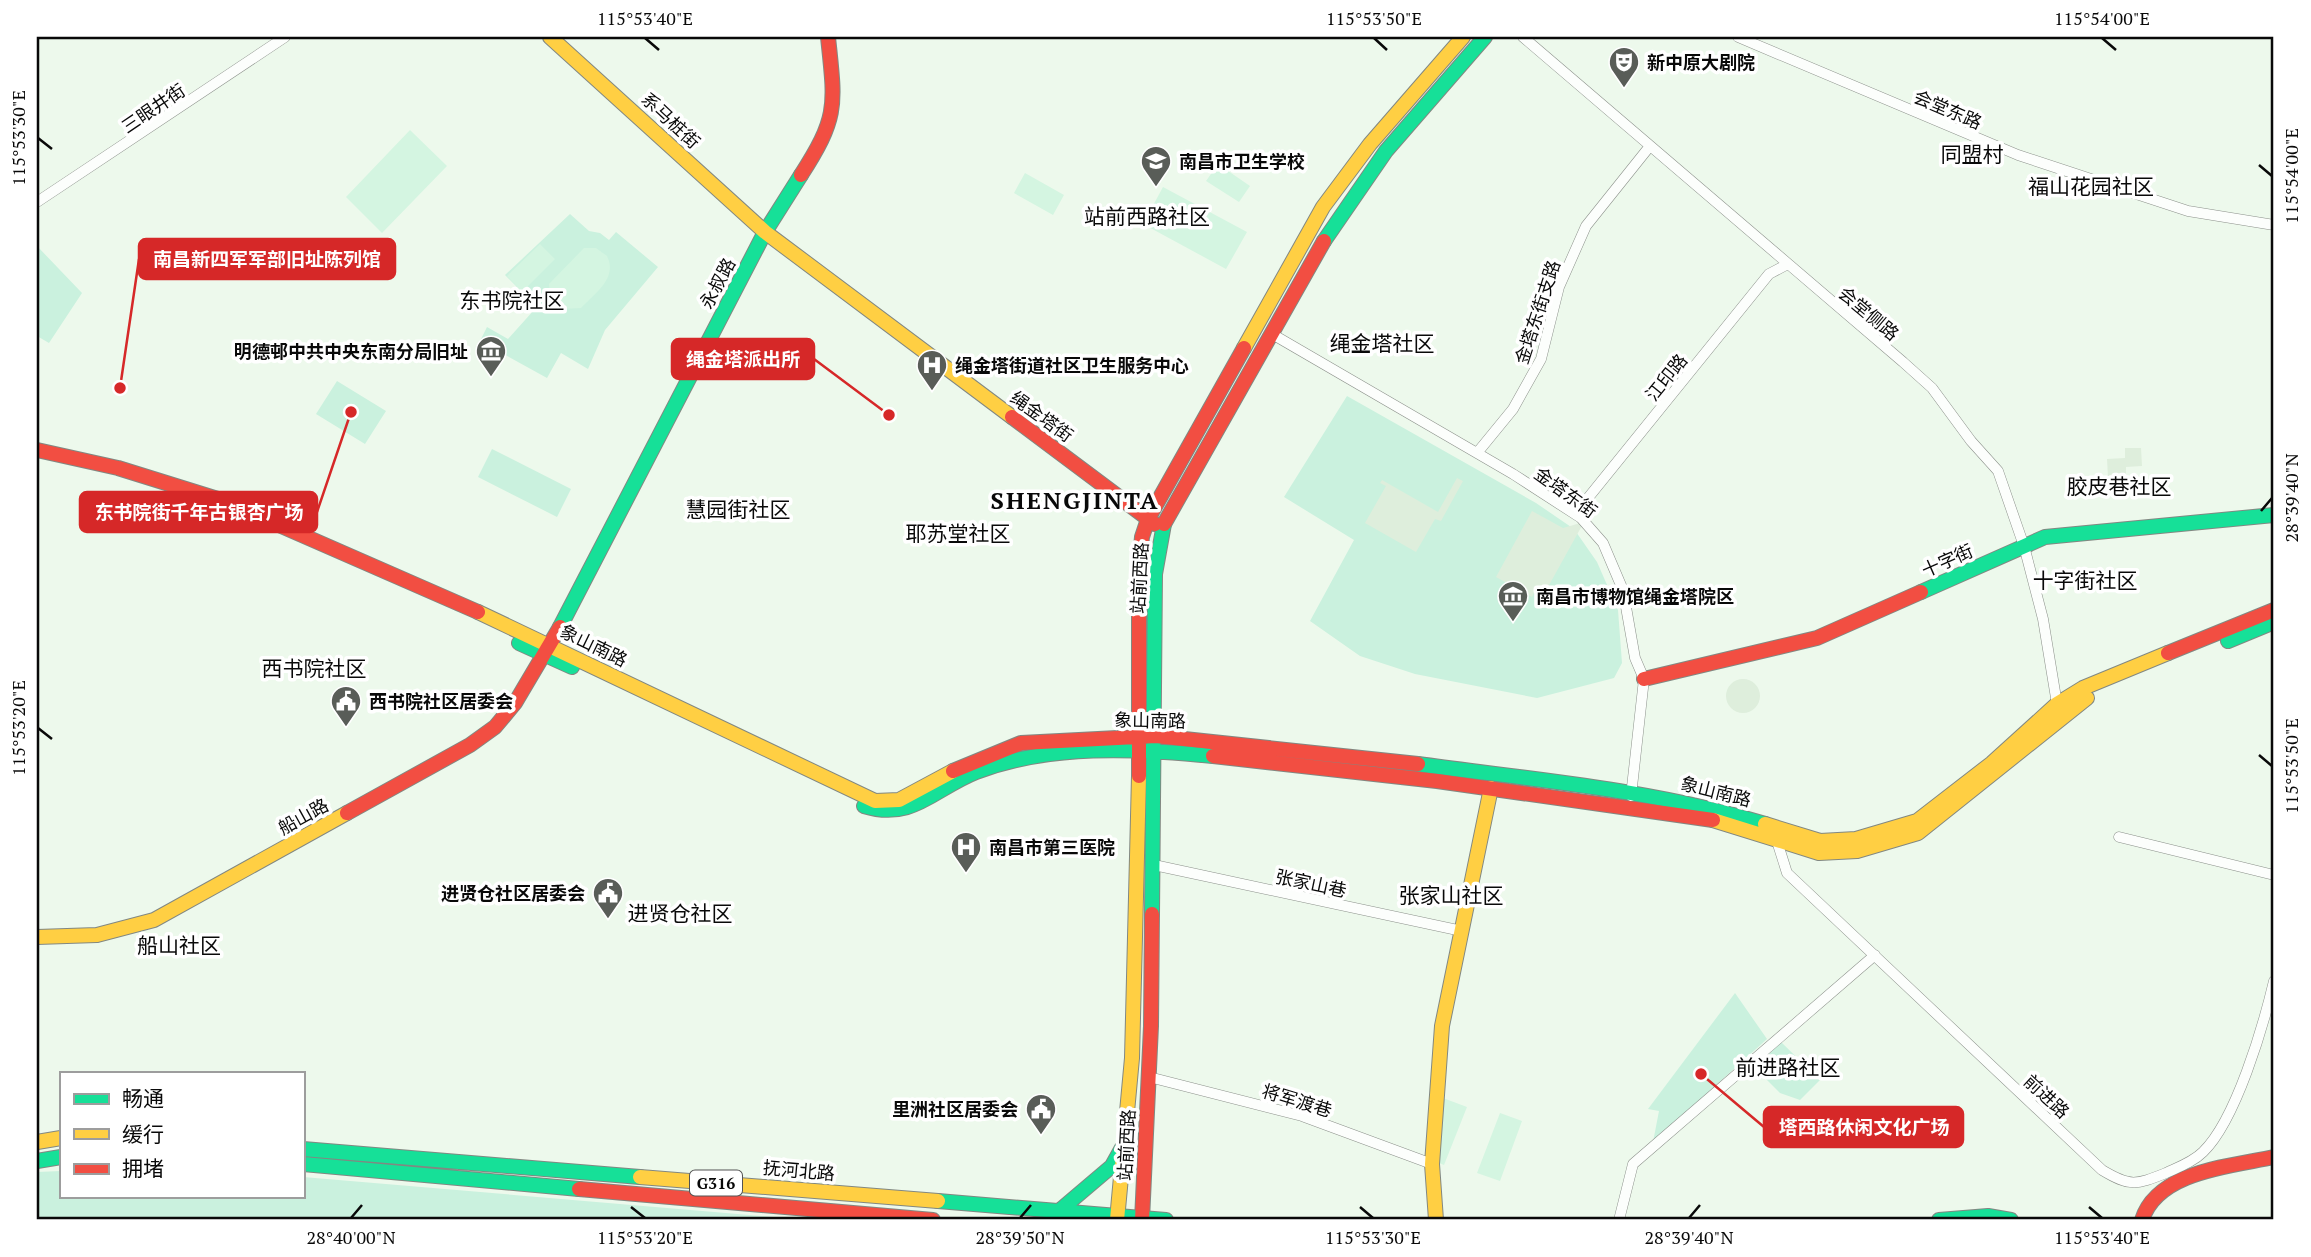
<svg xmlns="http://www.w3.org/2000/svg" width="2311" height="1257" viewBox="0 0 2311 1257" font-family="'PT Serif','Noto Sans SC',serif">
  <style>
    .green { fill: #caf1de }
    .pitch { fill: #d4f5e1 }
    .plaza { fill: #deeedc }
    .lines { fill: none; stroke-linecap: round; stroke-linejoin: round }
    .street-casing { stroke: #8c918b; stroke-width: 11 }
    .fast-casing { stroke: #828882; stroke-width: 16 }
    .slow-casing { stroke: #828882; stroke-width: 16 }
    .jam-casing { stroke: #828882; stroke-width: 16 }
    .street { stroke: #fcfefc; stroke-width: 10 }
    .fast { stroke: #16e098; stroke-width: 14 }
    .slow { stroke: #ffcf43; stroke-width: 14 }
    .jam { stroke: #f24e42; stroke-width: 14 }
    .ticks { fill: none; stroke: #090909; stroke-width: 2.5 }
    .labels { text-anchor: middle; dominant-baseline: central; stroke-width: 7; stroke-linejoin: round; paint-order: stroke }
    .shield { fill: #fff; stroke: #535353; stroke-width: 2 }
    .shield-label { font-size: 16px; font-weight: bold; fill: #090909 }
    .poi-label { font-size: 18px; font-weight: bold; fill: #090909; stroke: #fff; text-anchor: start }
    .street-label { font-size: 18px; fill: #090909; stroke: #fff }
    .quarter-label { font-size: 21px; fill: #090909; stroke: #fff }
    .district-label { font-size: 24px; font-weight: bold; letter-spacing: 2px; fill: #090909; stroke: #fff }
    .leader { fill: none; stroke: #d62828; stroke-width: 2.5 }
    .callout-dot { fill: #d62828; stroke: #fff; stroke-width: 2.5 }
    .callout { fill: #d62828; stroke: #d62828; stroke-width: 2.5 }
    .callout-label { font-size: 19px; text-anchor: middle; font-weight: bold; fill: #fff }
    .neatline { fill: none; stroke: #090909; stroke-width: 2.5 }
    .ticks-label { font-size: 18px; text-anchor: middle; fill: #090909 }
  </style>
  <rect width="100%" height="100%" fill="#edf9ec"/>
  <!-- green -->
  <path class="green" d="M570,214L589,231L600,233L609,240L616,232L658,267L605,330L588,369L561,353L547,378L480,341L487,327L508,339L534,310V304L505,275Z
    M37,246L82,293L49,343L37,336Z
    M337,381L386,411L365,444L316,414Z
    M1347,396L1536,503L1574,529L1597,562L1618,610L1622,663L1614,678L1537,698L1415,674L1360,656L1310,621L1354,540L1284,497Z
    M492,449L571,489L557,517L478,477Z
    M1735,993L1767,1039L1653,1142L1659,1111L1648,1109Z
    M1781,1042L1820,1080L1800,1100L1780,1093L1755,1068Z
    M61,1171V1196H303V1177L809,1220H37V1172Z"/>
  <!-- pitch -->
  <path class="pitch" d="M410,130L447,166L382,233L346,197Z
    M1218,164L1250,186L1239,202L1206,181Z
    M1025,173L1064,195L1053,215L1014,193Z
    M1163,187L1247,232L1226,269L1143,224Z
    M540,244L555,259L522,292L507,276Z
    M584,248H596L607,256C618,278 595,293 581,308L561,309L550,301L549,284Z
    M1443,1098L1467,1107L1444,1165L1439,1163Z
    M1500,1113L1522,1121L1500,1181L1477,1173Z"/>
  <!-- plaza -->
  <path class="plaza" d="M2125,448H2141L2142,466L2126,467V478H2108L2107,459L2125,458Z
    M1457,478L1463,481L1441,521L1435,519L1416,552L1365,523L1386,486L1380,483L1382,480L1438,512Z
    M1532,511L1563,528L1584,522L1543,596L1535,591L1532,597L1496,577Z
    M1726 696a17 17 0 1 1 34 0a17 17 0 1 1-34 0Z"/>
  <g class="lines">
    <!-- street casing -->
    <g class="street-casing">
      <path id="street" d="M1523,37L1903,362L1932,388L1971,441L1998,471L2024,546L2043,619L2057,704
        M1738,37L2018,155L2188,211L2274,225
        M37,202L285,37
        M1272,334L1513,474L1581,518L1603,543L1623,590L1635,658L1644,679L1631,796
        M1477,453L1513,409L1541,359L1559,287L1586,226L1650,146
        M1575,514L1769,274L1786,265
        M2119,837L2274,875
        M1776,838L1787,873L2102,1170C2130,1187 2136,1185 2166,1173C2179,1167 2193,1162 2203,1152C2236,1120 2263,1027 2274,981
        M1154,865L1462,931
        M1149,1077L1302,1116L1432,1164
        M1619,1220L1633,1164L1875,955"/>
    </g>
    <!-- fast casing -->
    <g class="fast-casing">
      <path id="fast" d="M1324,241L1386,151L1485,37
        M1921,592L2045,537L2274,515
        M560,627L765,232L801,175
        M2228,641L2274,622
        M519,643L572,667
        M1418,764C1534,780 1652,789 1765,824
        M864,806C913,821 933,789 976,772C1049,744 1136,748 1213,756
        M1152,914L1155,574L1164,524
        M303,1149L640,1177
        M37,1161L61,1157
        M303,1164L579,1189
        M938,1201L1166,1220
        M1059,1211L1112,1166L1122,1148
        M1939,1220L1988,1216L2011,1220"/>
    </g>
    <!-- slow casing -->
    <g class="slow-casing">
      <path id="slow" d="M550,37L765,232L1012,417
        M1244,348L1323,207L1370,144L1463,37
        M478,612L875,801L899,800L953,771
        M1713,820L1819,853L1857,851L1918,833L2087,698
        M1765,824L1820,841L1856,839L1917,821L1992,763L2057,704L2083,688L2168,653
        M37,937L97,935L154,920L347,813
        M37,1142L61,1138
        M640,1177L938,1201
        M1117,1220L1132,1058L1139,776
        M1436,1220L1432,1164L1442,1026L1491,788"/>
    </g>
    <!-- jam casing -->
    <g class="jam-casing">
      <path id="jam" d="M801,175C839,116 835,105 828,37
        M1012,417L1155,524
        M37,450L118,468L224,501L478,612
        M1164,524L1324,241
        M2168,653L2274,610
        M1644,679L1817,638L1921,592
        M1213,756L1437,781L1713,820
        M953,771L1021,743L1156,736L1418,764
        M1139,776V566L1142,537L1148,519L1244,348
        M347,813L470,745L495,727L515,703L560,627
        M579,1189L933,1220
        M1142,1220L1151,1026L1152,914
        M2142,1220C2157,1171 2232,1166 2274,1157"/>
    </g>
    <!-- street -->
    <use href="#street" class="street"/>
    <!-- fast -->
    <use href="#fast" class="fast"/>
    <!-- slow -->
    <use href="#slow" class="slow"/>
    <!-- jam -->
    <use href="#jam" class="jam"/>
  </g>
  <!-- ticks -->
  <path class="ticks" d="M645,38L659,50M1374,38L1387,50M2102,38L2116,50M38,138L52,149M2259,165L2272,176M2261,511L2272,498M38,728L52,739M2259,755L2272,766M631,1207L645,1218M1360,1207L1373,1218M2089,1207L2102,1218M351,1218L362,1205M1020,1218L1031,1205M1689,1218L1700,1205"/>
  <!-- icons -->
  <defs>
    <g id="theatre-pin" transform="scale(1.575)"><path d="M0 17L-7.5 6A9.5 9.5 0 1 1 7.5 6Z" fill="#595d58" stroke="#fff"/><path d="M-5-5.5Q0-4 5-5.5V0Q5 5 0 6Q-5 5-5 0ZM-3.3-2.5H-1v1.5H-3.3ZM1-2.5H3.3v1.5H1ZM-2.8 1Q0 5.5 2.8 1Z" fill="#fff"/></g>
    <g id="university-pin" transform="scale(1.575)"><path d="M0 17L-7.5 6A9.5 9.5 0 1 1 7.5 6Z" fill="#595d58" stroke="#fff"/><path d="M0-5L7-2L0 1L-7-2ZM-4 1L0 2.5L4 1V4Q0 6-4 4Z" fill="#fff"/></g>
    <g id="museum-pin" transform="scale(1.575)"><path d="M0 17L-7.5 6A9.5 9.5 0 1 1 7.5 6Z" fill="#595d58" stroke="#fff"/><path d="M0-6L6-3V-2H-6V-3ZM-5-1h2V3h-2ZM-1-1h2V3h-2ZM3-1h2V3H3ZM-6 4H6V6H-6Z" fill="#fff"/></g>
    <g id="hospital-pin" transform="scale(1.575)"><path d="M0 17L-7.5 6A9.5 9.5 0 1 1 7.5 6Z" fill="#595d58" stroke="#fff"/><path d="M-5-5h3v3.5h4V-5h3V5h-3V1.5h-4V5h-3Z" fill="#fff"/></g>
    <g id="civic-pin" transform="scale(1.575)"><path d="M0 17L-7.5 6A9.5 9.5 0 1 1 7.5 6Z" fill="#595d58" stroke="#fff"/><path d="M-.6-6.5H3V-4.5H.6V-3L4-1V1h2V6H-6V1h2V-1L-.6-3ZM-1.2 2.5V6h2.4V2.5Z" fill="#fff"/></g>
  </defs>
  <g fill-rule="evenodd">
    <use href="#theatre-pin" x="1624" y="62"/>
    <use href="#university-pin" x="1156" y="161"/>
    <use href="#museum-pin" x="491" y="351"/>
    <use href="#hospital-pin" x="932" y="365"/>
    <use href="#museum-pin" x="1513" y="596"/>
    <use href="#civic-pin" x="346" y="701"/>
    <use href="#hospital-pin" x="966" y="847"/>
    <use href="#civic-pin" x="608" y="893"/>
    <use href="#civic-pin" x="1041" y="1109"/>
  </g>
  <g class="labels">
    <!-- shield labels -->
    <rect class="shield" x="690" y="1170.5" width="52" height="25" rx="5"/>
    <g class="shield-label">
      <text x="716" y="1183">G316</text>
    </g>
    <!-- poi labels -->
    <g class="poi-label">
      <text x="1647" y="62">新中原大剧院</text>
      <text x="1179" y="161">南昌市卫生学校</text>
      <text x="468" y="351" text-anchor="end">明德邨中共中央东南分局旧址</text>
      <text x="955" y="365">绳金塔街道社区卫生服务中心</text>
      <text x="1536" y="596">南昌市博物馆绳金塔院区</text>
      <text x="369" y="701">西书院社区居委会</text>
      <text x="989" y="847">南昌市第三医院</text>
      <text x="585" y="893" text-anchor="end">进贤仓社区居委会</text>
      <text x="1018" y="1109" text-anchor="end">里洲社区居委会</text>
    </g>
    <!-- street labels -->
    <g class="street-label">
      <text transform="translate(153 108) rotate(-34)">三眼井街</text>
      <text transform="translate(1948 109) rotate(23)">会堂东路</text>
      <text transform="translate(671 120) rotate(43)">系马桩街</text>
      <text transform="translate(717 283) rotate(-62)">永叔路</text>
      <text transform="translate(1537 312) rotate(-72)">金塔东街支路</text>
      <text transform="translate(1869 313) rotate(40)">会堂侧路</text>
      <text transform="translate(1666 377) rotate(-51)">江印路</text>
      <text transform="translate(1042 416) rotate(36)">绳金塔街</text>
      <text transform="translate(1566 492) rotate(36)">金塔东街</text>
      <text transform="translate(1947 560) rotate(-24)">十字街</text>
      <text transform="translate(1139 578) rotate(-87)">站前西路</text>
      <text transform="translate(594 645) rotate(26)">象山南路</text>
      <text transform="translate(1150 720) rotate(1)">象山南路</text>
      <text transform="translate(1716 791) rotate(14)">象山南路</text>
      <text transform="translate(303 816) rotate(-29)">船山路</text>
      <text transform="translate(1311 883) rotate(12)">张家山巷</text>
      <text transform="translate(2047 1096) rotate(43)">前进路</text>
      <text transform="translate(1297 1100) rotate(17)">将军渡巷</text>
      <text transform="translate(1126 1145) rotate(-87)">站前西路</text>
      <text transform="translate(799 1170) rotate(5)">抚河北路</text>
    </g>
    <!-- quarter labels -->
    <g class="quarter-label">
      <text x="1972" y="154">同盟村</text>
      <text x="2091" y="186">福山花园社区</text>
      <text x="1147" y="216">站前西路社区</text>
      <text x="512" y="300">东书院社区</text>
      <text x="1382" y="343">绳金塔社区</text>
      <text x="2119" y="486">胶皮巷社区</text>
      <text x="738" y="509">慧园街社区</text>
      <text x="958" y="533">耶苏堂社区</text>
      <text x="2085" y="580">十字街社区</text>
      <text x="314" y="668">西书院社区</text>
      <text x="1451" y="895">张家山社区</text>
      <text x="680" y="913">进贤仓社区</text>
      <text x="179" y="945">船山社区</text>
      <text x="1788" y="1067">前进路社区</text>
    </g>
    <!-- district labels -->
    <g class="district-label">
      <text x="1075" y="500">SHENGJINTA</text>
    </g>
  </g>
  <!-- callouts -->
  <path class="leader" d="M120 388L139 259M889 415L814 359M351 412L317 512M1701 1074L1764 1127"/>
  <g class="callout-dot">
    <circle cx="120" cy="388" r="7"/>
    <circle cx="889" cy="415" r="7"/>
    <circle cx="351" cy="412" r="7"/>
    <circle cx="1701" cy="1074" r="7"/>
  </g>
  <g class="callout">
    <rect x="139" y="239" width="256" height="40" rx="7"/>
    <rect x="672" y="339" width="142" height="40" rx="7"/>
    <rect x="80" y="492" width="237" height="40" rx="7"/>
    <rect x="1764" y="1107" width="199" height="40" rx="7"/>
  </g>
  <g class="callout-label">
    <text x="267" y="266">南昌新四军军部旧址陈列馆</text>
    <text x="743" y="366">绳金塔派出所</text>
    <text x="199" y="519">东书院街千年古银杏广场</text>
    <text x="1864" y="1134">塔西路休闲文化广场</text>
  </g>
  <!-- border -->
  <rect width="2311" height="1257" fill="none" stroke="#ffffff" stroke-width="77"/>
  <!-- legend -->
  <rect x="60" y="1072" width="245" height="126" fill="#ffffff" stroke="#9d9d9d" stroke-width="2"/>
  <rect x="74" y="1094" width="35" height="10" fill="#16e098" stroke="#9d9d9d" stroke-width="2"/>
  <text x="122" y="1106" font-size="21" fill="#090909">畅通</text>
  <rect x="74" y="1129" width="35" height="10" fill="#ffcf43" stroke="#9d9d9d" stroke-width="2"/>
  <text x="122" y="1142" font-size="21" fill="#090909">缓行</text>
  <rect x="74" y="1164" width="35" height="10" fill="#f24e42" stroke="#9d9d9d" stroke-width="2"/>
  <text x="122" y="1176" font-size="21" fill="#090909">拥堵</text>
  <rect x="38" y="38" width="2234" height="1180" class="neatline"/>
  <g class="ticks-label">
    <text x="645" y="25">115°53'40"E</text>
    <text x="1374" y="25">115°53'50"E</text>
    <text x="2102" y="25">115°54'00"E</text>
    <text transform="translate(19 138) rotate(-90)" y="6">115°53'30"E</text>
    <text transform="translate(2292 176) rotate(-90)" y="6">115°54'00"E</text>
    <text transform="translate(2292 498) rotate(-90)" y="6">28°39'40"N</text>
    <text transform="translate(19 728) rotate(-90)" y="6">115°53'20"E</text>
    <text transform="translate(2292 766) rotate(-90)" y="6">115°53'50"E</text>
    <text x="351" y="1244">28°40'00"N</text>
    <text x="645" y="1244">115°53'20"E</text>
    <text x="1020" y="1244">28°39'50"N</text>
    <text x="1373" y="1244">115°53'30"E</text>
    <text x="1689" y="1244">28°39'40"N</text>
    <text x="2102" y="1244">115°53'40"E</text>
  </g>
</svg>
